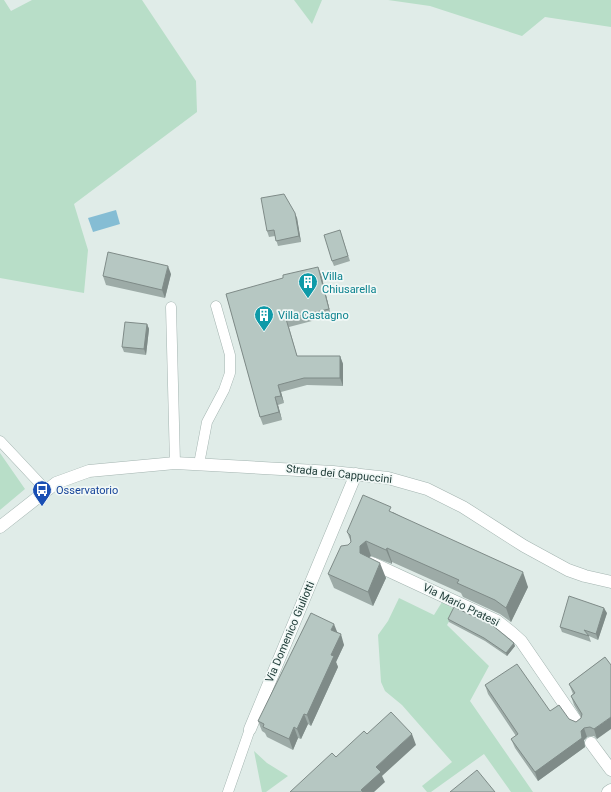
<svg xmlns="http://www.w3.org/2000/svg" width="611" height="792" viewBox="0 0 611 792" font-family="Roboto,sans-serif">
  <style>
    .green { fill: #b8dec8 }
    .water { fill: #85bdd4 }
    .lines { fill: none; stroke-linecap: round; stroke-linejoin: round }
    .service-casing { stroke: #a3b4b0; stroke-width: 11 }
    .minor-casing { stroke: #a3b4b0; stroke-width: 13 }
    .service { stroke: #fff; stroke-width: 10 }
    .minor { stroke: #fff; stroke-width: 12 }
    .wall { fill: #9daba7 }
    .shaded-wall { fill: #7f8b88 }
    .building { fill: #b6c7c2; stroke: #7f8b88 }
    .labels { text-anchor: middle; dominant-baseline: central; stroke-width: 3.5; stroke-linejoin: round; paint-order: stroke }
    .culture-label { font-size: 11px; fill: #0d838f; stroke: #f1f8f6; text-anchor: start }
    .street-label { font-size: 11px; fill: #203d39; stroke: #f1f8f6 }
    .transit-label { font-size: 11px; fill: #164399; stroke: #f1f8f6; text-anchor: start }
  </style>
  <rect width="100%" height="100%" fill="#e0ece8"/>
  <!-- green -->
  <path class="green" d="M0,0H4L11,11L32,0H142L196,81L197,112L74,204L88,250L84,293L0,278Z
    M294,0H322L312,24Z
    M388,0H611V27L545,17L522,36L430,6Z
    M0,453L25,489L0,510Z
    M399,598L434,615L442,602L456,610L447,625L489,666L470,701L533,792H511L484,754L431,792H427L422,786L452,762L402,705L385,691L381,682L378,635L388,621Z
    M254,751L267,763L288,776L266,792H262Z"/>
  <!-- water -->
  <path class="water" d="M116,210L120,224L93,232L88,218Z"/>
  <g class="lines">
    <!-- service casing -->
    <g class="service-casing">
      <path id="service" d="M171,307L175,463
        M0,441L46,490
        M199,464L207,422L224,390L230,373V355L216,306
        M228,792L250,729"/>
    </g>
    <!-- minor casing -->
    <g class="minor-casing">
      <path id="minor" d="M0,527L56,483L89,471L175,463L333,472L388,478L427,489L463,507L524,546L568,570L585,576L611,582
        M372,563L497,621L511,632L521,641L578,724
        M250,729L356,474
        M591,743L611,770
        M608,792L611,790"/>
    </g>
    <!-- service -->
    <use href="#service" class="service"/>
    <!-- minor -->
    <use href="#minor" class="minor"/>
  </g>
  <!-- wall -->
  <path class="wall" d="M297,218L301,242L278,246L275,236L269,237L267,231Z
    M340,230L350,261L334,266L332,261Z
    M171,274L165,298L106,285L103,276Z
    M321,274L331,316L289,327L297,356H340L343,364V386L307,385L281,392L284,403L278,405L282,420L263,425L260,417L226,294Z
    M147,324L149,329L146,355L124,352L122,347Z
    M393,512L528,587L511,622L500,614L463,597L461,593L392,562V564L371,556L369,557L386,578L373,606L334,588L328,574L351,542L347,532Z
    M607,613L598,640L589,636L591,642L562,632L560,627Z
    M448,619L515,646L507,656L485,641L449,622Z
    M337,632L344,645L336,662L338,667L311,726L308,724L301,739L298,738L293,750L267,737L265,733L262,731L258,721Z
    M605,657L597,739L594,736L587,737L584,740L585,747L538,781L515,748L511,739L516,736L488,694L485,685L576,722L581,718V717L574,705L571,696L573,694L569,684Z"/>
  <!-- shaded-wall -->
  <path class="shaded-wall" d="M295,213L297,218L301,242L299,236Z
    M168,266L171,274L165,298L162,290Z
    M318,267L321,274L331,316L329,309Z
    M147,324L149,329L146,355L144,349Z
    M340,356L343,364V386L340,378Z
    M278,385L281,392L284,403L281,396Z
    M275,397L278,405L282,420L279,412Z
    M366,541L371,556L365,560L360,553V546Z
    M387,548L392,562V564L386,550Z
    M380,563L386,578L373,606L368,592Z
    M523,572L528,587L511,622L506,608Z
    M604,608L607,613L598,640L596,634Z
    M334,624L338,634L331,630Z
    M341,634L344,645L336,662L338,667L311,726L307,715L331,655Z
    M514,643L515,646L507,656L506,653Z
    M304,714L308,724L301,739L297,729Z
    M611,717V729L597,739L594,729Z
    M294,727L298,738L293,750L289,739Z
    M584,728L587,737L584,740L585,747L538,781L535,772L581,731Z
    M412,734L416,745L382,776L385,782L374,792H362L361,790L376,767Z"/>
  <!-- building -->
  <path class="building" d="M284,194L295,213L299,236L276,241L274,230L267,231L261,198Z
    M340,230L348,256L332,261L324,235Z
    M108,252L168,266L162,290L103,276Z
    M318,267L329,309L286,319L297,356H340V378H304L278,385L281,396L275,397L279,412L260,417L226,294L283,278V275Z
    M125,322L147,324L144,349L122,347Z
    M363,495L391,507L389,511L523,572L506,608L495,600L457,583L459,580L387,548L386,550L366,541L360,546V553L380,563L368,592L328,574L341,546L348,545L351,542L350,535L347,532Z
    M569,596L604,608L596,634L584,630L589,636L560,627Z
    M454,607L492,625L514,643L506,653L484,638L448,619Z
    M311,613L334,624L331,630L341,634L331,655L334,656L307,715L304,714L297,729L294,727L289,739L263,727L264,724L258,721Z
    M605,657L611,665V717L594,729L590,727L584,728L581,731L582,738L535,772L511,739L518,734L485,685L517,664L550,711L559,705L569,719L576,722L581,718L582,714L571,696L575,693L569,684Z
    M391,712L412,734L376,767L381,772L361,790L363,792H290L332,753L336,757L364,731L367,734Z
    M477,770L495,792H450Z"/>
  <!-- icons -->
  <defs>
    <g id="building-pin" transform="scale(1)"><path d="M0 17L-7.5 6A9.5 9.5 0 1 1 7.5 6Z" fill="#0f9aa8" stroke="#f1f8f6"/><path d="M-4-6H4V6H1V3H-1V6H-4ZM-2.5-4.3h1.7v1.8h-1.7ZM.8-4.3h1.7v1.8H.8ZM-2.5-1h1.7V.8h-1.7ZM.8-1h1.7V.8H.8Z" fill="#fff"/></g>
    <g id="bus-pin" transform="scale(1)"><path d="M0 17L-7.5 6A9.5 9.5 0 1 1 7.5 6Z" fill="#1a4fb4" stroke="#f1f8f6"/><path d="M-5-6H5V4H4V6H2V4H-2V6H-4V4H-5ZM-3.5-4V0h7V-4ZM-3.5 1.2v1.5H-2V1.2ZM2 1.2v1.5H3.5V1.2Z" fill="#fff"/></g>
  </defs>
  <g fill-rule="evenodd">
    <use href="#building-pin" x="308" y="282"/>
    <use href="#building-pin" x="264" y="315"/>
    <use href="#bus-pin" x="42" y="490"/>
  </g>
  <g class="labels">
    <!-- culture labels -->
    <g class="culture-label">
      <text x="322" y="276">Villa<tspan x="322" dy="13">Chiusarella</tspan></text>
      <text x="278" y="315">Villa Castagno</text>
    </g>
    <!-- street labels -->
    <g class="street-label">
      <text transform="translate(339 474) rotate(6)">Strada dei Cappuccini</text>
      <text transform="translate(461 605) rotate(26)">Via Mario Pratesi</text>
      <text transform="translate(290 632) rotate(-67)">Via Domenico Giuliotti</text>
    </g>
    <!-- transit labels -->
    <g class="transit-label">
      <text x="56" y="490">Osservatorio</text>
    </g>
  </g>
</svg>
